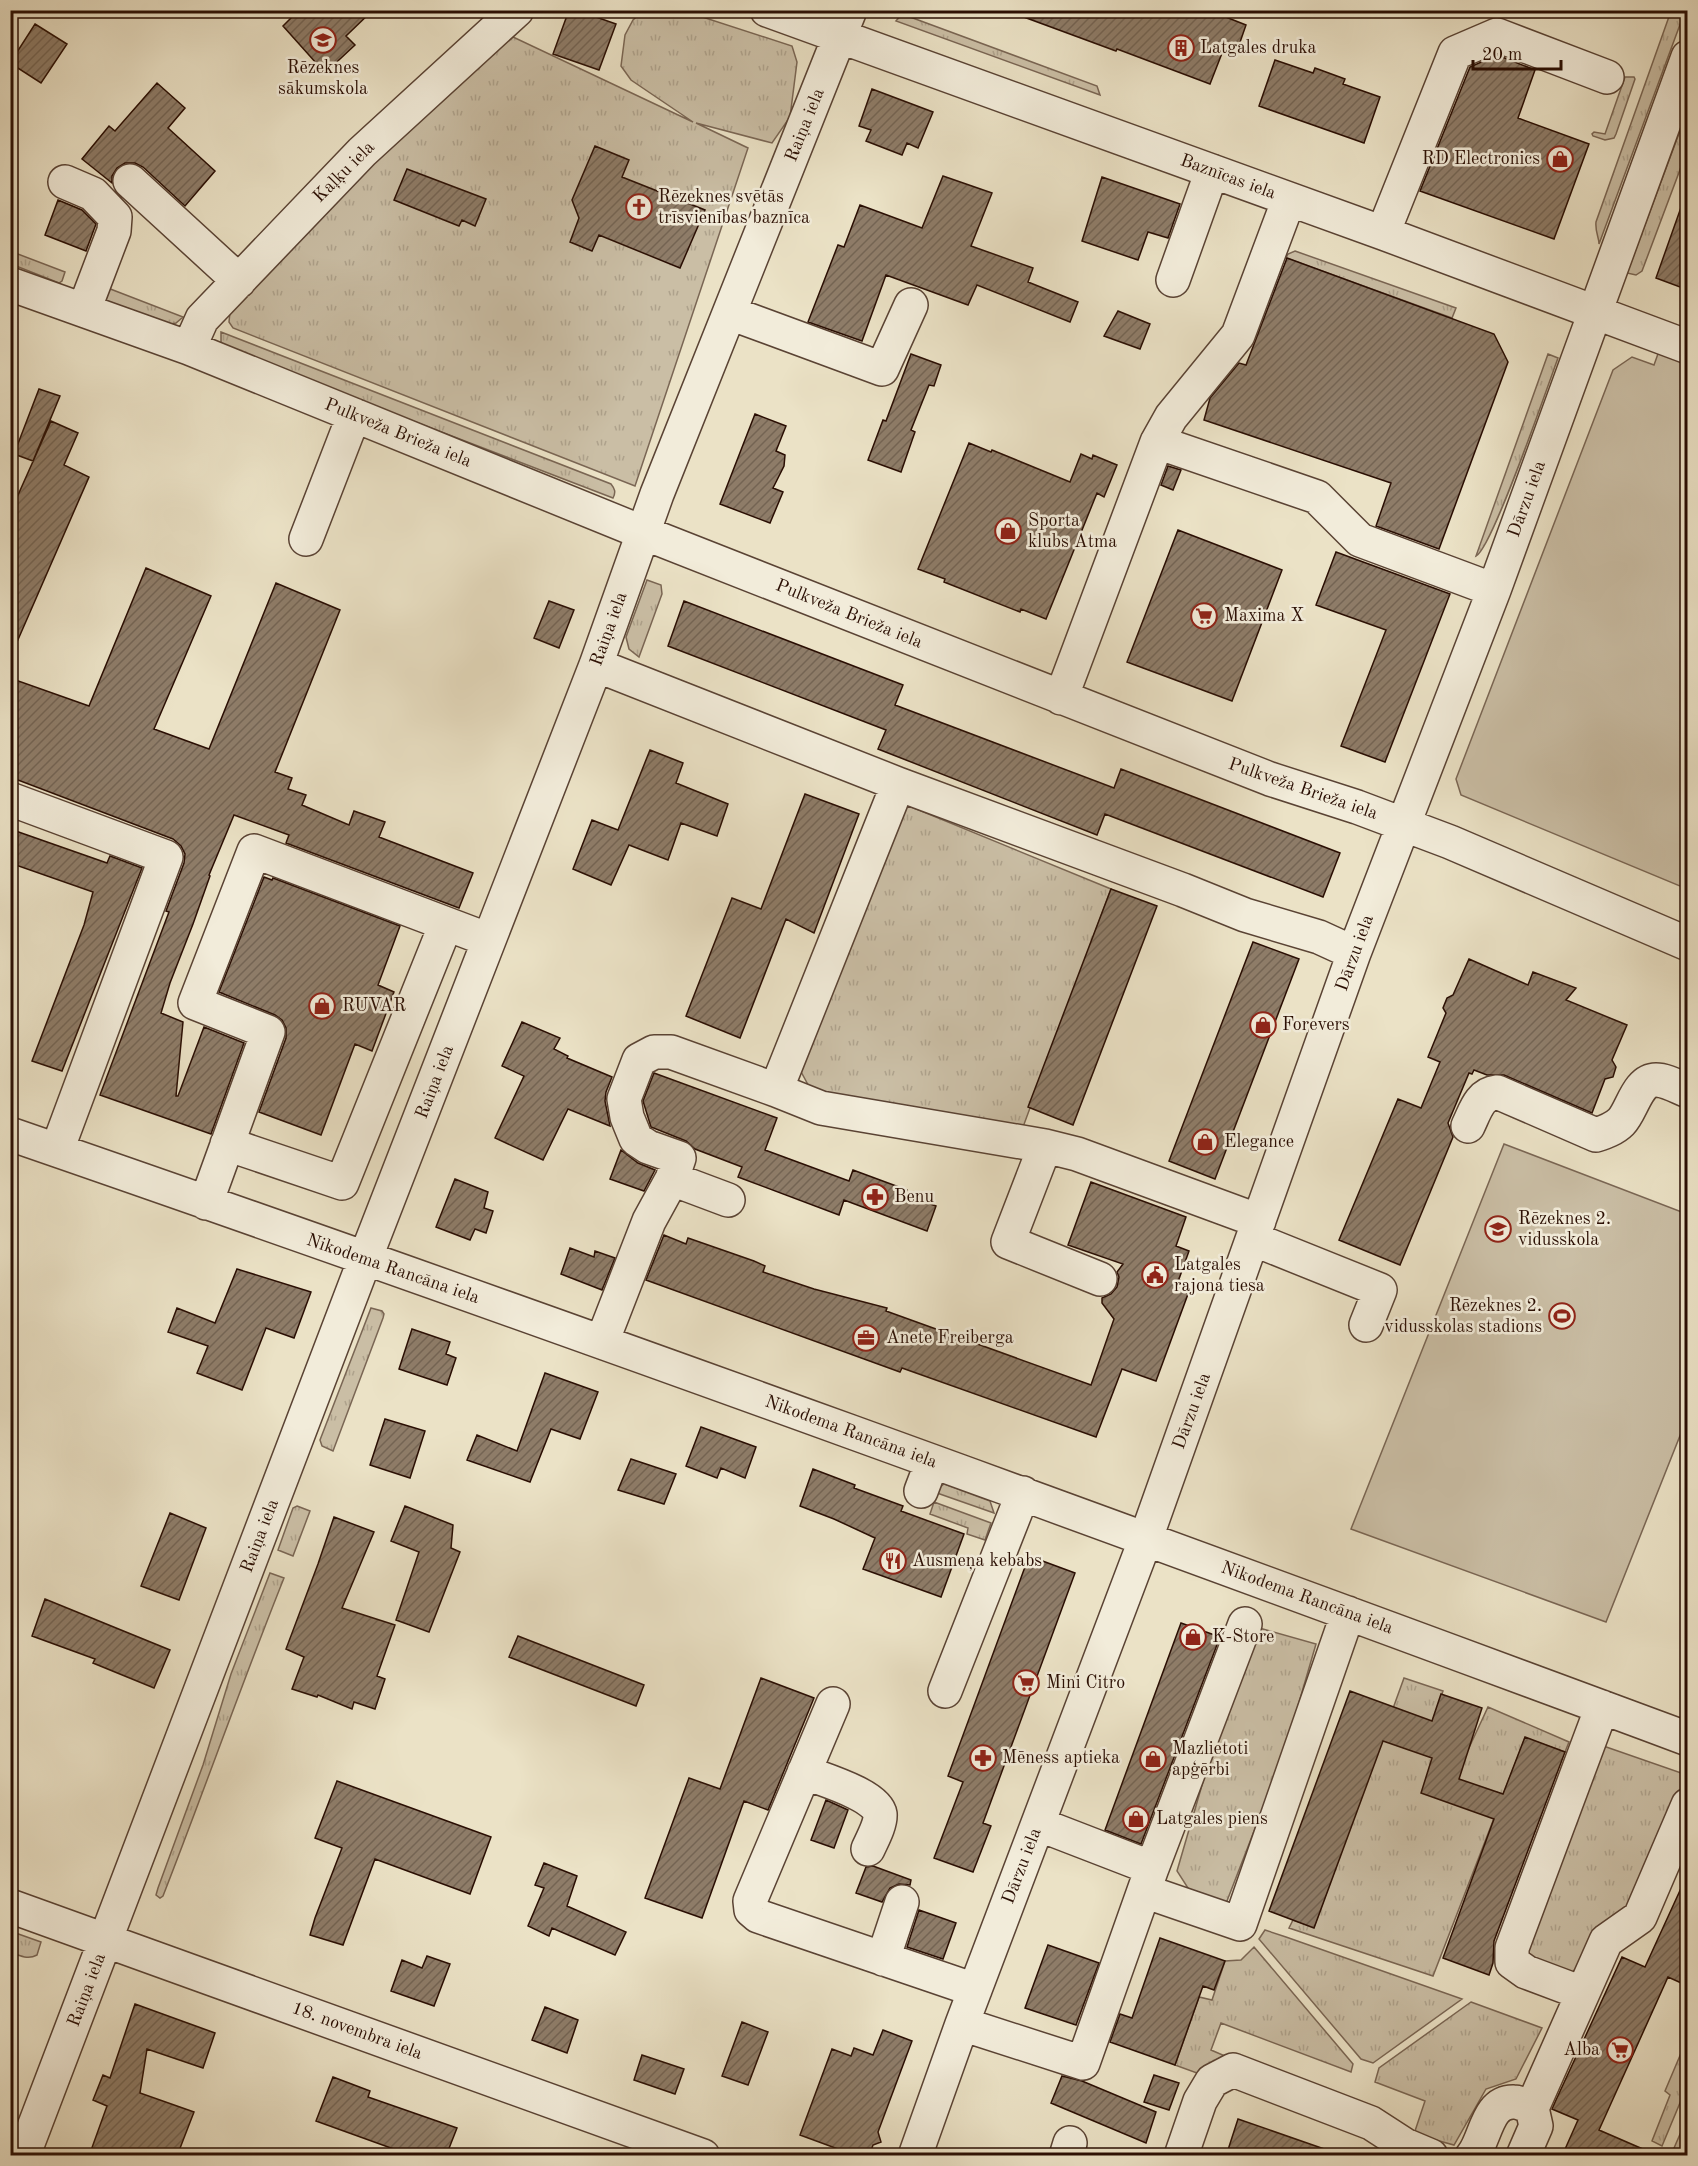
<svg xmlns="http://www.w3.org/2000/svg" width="1698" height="2166" viewBox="0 0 1698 2166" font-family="'Old Standard TT',serif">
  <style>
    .grass { fill: url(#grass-tufts); stroke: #7a6654; stroke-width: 1.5 }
    .park { fill: #cabea5; stroke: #7a6654; stroke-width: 1.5 }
    .building { fill: url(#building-hatch); stroke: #2a0e03; stroke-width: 1.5 }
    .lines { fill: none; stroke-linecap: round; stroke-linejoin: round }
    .minor-casing { stroke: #5a4334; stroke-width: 36 }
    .minor { stroke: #f2ecda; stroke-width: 33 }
    .labels { text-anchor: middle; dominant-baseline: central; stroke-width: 5; stroke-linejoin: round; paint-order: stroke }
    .poi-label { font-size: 18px; fill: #2a0e03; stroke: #f2ecda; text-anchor: start }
    .street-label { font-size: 18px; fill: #2a0e03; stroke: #f2ecda }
  </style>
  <defs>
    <pattern id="grass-tufts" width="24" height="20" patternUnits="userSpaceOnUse" patternTransform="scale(1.5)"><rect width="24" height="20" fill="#cabea5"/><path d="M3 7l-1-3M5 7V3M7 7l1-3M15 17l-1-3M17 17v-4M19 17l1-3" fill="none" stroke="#aea28c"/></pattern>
    <pattern id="building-hatch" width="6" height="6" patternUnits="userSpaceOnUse" patternTransform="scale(1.5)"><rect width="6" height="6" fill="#8e7c68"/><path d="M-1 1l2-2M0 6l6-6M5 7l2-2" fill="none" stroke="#746453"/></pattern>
  </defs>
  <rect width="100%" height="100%" fill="#ebe2c6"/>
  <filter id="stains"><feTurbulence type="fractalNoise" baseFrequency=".00333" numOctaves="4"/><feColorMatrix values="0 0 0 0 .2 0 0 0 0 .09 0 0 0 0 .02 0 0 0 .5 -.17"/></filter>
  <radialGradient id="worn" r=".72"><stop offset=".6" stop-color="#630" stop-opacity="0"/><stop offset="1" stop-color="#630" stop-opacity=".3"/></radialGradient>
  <!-- grass -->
  <path class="grass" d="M643,11H684L792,46L797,62L790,117L772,143L696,123L748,148L635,486L233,328L229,322L230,312L496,29L693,122L631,80L621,66L625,35L633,20Z
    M1671,11H1685L1599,244C1599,237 1595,232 1596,222Z
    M902,14L1097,86L1100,95L896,21Z
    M1625,77H1634L1635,79L1616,134L1614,138L1605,140L1593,136L1592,134L1594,132L1605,134Z
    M1687,112V151L1642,271L1636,275L1627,273Z
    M10,251L65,272L62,281L59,283L11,264Z
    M1295,251L1456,308L1452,318L1286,258L1288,254Z
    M100,285L183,317L176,323L171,324L98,298Z
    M221,332L611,484C615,489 616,492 613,498L228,350L221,343Z
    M1548,354L1558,358C1548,385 1492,549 1476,556Z
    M647,580L661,585L662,594L639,657L629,649L626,637Z
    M892,799L1111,889L1023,1127L812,1092L799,1068Z
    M371,1308L382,1311L384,1314L383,1318L333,1451L322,1446L320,1440Z
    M944,1484L990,1501L994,1513L937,1493L939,1488Z
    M934,1502L991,1523L985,1540L967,1534L968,1528L930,1514Z
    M297,1506L310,1511L293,1556L278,1550L293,1508Z
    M270,1573L284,1578C242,1683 204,1791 163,1896L160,1898L156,1895L158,1888L203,1765L231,1674Z
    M1252,1626L1316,1644L1284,1754L1225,1906L1195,1899L1177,1871L1207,1768Z
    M1404,1678L1443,1691L1431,1725L1468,1750L1488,1707L1569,1742L1565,1752L1525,1738L1433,1976L1289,1928L1293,1920L1314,1927Z
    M1589,1741L1687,1775V1806L1582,1993L1512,1948Z
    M1265,1930L1286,1937L1462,1999L1373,2063L1361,2059L1259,1939Z
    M10,1931L41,1942L37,1955C28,1960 20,1956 11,1952Z
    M1254,1947L1353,2064L1351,2072L1221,2023L1211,2050L1225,2056L1205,2076L1175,2065L1199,1997L1212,2000L1225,1961L1241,1960Z
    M1471,2002L1542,2028L1516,2079L1486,2089L1454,2145L1414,2134L1425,2101L1375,2082L1379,2068Z
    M1687,2039V2086L1662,2146L1652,2141L1670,2095L1665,2091Z
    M1687,2118V2151L1685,2155H1671Z"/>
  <!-- park -->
  <path class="park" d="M1659,351L1687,361V889L1461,795L1456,779L1613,370L1632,357L1654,365Z
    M1504,1144L1687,1214V1418L1606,1622L1351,1529Z"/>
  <!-- building -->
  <path class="building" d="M299,10H373L346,36L355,45L325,73L283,26Z
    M569,10H576L616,24L599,70L553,54Z
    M1013,10H1208L1246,25L1238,48L1226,43L1210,84L1117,49L1116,51L1013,13Z
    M35,24L67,44L41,83L10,63Z
    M1497,55L1535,70L1518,118L1589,144L1554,239L1420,191L1470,67Z
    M1275,60L1313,73L1315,68L1345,79L1343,84L1380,97L1364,143L1259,106Z
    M157,83L185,108L168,128L215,171L185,206L143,167L135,163H125L117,168L112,176V183L82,159L109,126L115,131Z
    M872,89L933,112L918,148L907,143L902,155L866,141L871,130L859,126Z
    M595,146L629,160L622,177L705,210L680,268L599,235L592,251L570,242L579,218L572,200Z
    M407,169L486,199L475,226L462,220L459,226L394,200Z
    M943,176L992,193L971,246L1033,268L1028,282L1078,302L1070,322L977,285L968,305L886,275L862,341L808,322L838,245L844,247L860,205L922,228Z
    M1102,177L1180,204L1168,238L1148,232L1138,260L1082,241Z
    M1684,199H1688V290L1656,278Z
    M58,200L82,210L96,224L86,251L45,235Z
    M1287,258L1494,334L1508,362L1439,549L1376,526L1391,483L1204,420L1210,398L1239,363L1246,365Z
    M1118,311L1150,324L1140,349L1104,336Z
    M911,354L941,365L934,386L929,385L911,430L915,432L901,472L868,460L883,420L886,421Z
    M39,389L60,396L33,461L14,454Z
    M755,414L786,426L776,451L785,455L784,466L773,488L783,492L770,523L720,504Z
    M51,421L78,433L64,465L89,477L10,658V513Z
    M969,443L991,452L992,450L1070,482L1081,454L1092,459L1093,455L1117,465L1104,497L1097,493L1046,619L1021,609L1020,612L944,582L945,579L918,569Z
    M1168,466L1181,470L1173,490L1161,485Z
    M1178,530L1282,570L1232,701L1127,662Z
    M1336,552L1450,594L1385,762L1341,746L1386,630L1316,605Z
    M146,568L211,596L154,729L209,749L276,583L340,610L275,772L292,778L288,789L306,795L302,805L349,825L354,811L385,822L379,837L473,873L459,908L286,843L289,835L234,815L209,875L210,876L193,924L170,983L161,1013L183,1022L176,1096H178L204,1027L244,1043L211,1134L100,1095L169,912L166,911L184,863L185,854L181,846L173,839L10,777V678L89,706Z
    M549,601L574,610L559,648L534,638Z
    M684,601L903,685L895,705L1114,788L1121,769L1340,853L1323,897L1105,814L1097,835L878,749L886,730L668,646Z
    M650,750L683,763L676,783L728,804L717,836L681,823L668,860L629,845L611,885L573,869L592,820L618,830Z
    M805,794L859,814L814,933L786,919L740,1038L686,1016L732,898L761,909Z
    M10,829L107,863L110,856L142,868L62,1071L32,1061L84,925L93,892L10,863Z
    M264,877L272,880L273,878L400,926L378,985L394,992L372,1051L355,1044L321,1135L259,1112L286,1038V1028L282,1020L275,1015L219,992Z
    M1111,889L1157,906L1073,1125L1028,1107Z
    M1253,942L1299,959L1215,1179L1169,1161Z
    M1469,959L1528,985L1533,972L1576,988L1566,1000L1627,1025L1612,1060L1616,1067L1613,1077L1605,1079L1592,1113L1504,1075H1487L1474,1070L1472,1074L1469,1073L1448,1123L1453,1137L1400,1265L1339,1240L1398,1099L1421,1108L1440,1062L1428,1057L1446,1013L1443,1008L1447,998L1453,995Z
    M522,1022L560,1038L554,1049L568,1056L567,1058L612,1077L606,1092L605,1101L610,1126L568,1109L543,1160L495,1138L524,1076L502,1066Z
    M654,1073L777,1118L765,1150L849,1181L853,1170L907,1190L905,1195L936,1206L927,1231L844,1200L839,1215L738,1177L742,1167L695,1149L686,1141L651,1127L643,1101Z
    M621,1150L638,1163L655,1170L644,1191L610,1179Z
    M455,1179L488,1192L484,1208L493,1211L486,1233L475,1229L470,1240L436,1227Z
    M1091,1182L1186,1217L1176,1246L1189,1251L1179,1279L1188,1294L1156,1381L1122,1369L1096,1437L902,1368L900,1372L646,1280L664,1235L686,1244L688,1238L754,1261L765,1266L763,1272L814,1289L887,1308L886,1311L1091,1385L1114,1319L1102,1303V1298L1111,1294L1117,1287L1119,1277L1117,1272L1123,1264L1068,1245Z
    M570,1248L594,1257L595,1251L615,1258L602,1290L561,1274Z
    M237,1269L311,1292L294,1338L266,1328L242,1390L197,1373L208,1346L168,1332L177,1308L215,1323Z
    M412,1329L450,1342L446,1354L456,1358L447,1385L399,1369Z
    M545,1373L598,1392L580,1439L551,1429L530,1482L467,1460L477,1435L517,1451Z
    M385,1419L425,1431L410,1478L370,1465Z
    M701,1427L756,1447L745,1478L721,1468L717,1478L686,1466Z
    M631,1459L676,1474L664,1504L618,1490Z
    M813,1469L855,1485L854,1488L903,1506L901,1511L964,1534L941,1597L863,1569L875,1538L834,1519L800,1506Z
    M405,1506L453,1525L451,1548L460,1552L429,1632L396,1620L419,1552L391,1541Z
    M170,1513L206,1528L179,1600L141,1586Z
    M334,1517L374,1532L342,1608L395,1625L377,1676L385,1679L375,1709L354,1702L352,1709L318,1695L317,1697L292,1689L304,1657L286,1649L318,1564Z
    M1029,1556L1075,1573L983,1823L991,1826L973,1872L934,1858L963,1782L948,1776Z
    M45,1599L170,1650L154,1688L93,1663L95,1659L32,1636Z
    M1181,1623L1220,1637L1141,1844L1105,1830Z
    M518,1636L644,1685L636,1706L509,1657Z
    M761,1678L814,1698L768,1810L744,1801L702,1918L645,1898L689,1778L720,1789Z
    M1350,1691L1432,1721L1441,1694L1482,1708L1459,1779L1503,1794L1525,1737L1565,1752L1494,1941L1493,1963L1489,1975L1443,1958L1494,1819L1421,1793L1432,1758L1383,1741L1314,1928L1269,1911Z
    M337,1781L491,1837L470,1894L375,1859L343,1945L310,1935L315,1918L342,1848L315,1838Z
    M826,1800L848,1810L834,1848L811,1840Z
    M544,1863L577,1876L567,1906L626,1932L615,1955L552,1928L549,1936L528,1926L544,1888L535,1885Z
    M873,1866L911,1880L910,1885L899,1884L890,1888L882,1902L856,1893L866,1867Z
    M1688,1873V1986L1668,1977L1599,2130L1659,2156H1562L1578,2120L1552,2109L1556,2100L1622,1957L1645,1967Z
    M919,1910L956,1923L943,1959L907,1947Z
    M1160,1938L1225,1961L1214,1990L1203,1986L1175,2065L1110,2042L1120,2014L1132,2018Z
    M1048,1945L1099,1963L1076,2025L1025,2008Z
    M427,1956L450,1964L434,2006L391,1991L402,1960L422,1968Z
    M135,2004L215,2033L203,2068L147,2049L140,2093L194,2112L177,2156H89L107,2106L93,2100L103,2075L110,2078Z
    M545,2007L578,2020L567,2053L532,2040Z
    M742,2022L768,2032L748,2085L722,2076Z
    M883,2030L912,2041L878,2132L881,2142L873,2145L869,2156H857L800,2135L832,2049L851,2056L854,2048L873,2055Z
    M642,2055L684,2069L675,2094L634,2080Z
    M1154,2075L1179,2083L1169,2110L1144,2102Z
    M1062,2076L1082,2081L1156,2112L1146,2143L1051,2103Z
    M333,2077L370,2091L368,2097L457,2128L446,2156H413L316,2121Z
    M1238,2119L1333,2152L1332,2156H1226Z"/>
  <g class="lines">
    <!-- minor casing -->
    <g class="minor-casing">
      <path id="minor" d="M767,10L1383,233L1688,347
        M130,181L239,281
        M65,182L93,194L115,217L114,231L84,310
        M1383,233L1455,53L1497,35L1607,77
        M1173,280L1212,171
        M10,284L189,348L644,533L1270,779L1357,807L1450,842L1688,944
        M730,313L882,369L911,305
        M189,348L202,319L362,152L517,10
        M1157,442L1317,497L1360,540L1494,590
        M306,539L354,415
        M596,665L898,784L1183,890L1245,915L1319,937L1354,953
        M1061,698L1157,442L1171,417L1238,335L1289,199
        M898,784L776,1090L821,1108L1045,1146L1077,1154L1259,1221
        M10,799L166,857L57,1150
        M1468,1126C1475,1112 1479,1094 1497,1092L1596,1135C1605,1132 1614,1129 1621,1122C1632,1111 1637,1080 1656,1080C1666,1080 1678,1087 1688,1091
        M10,1134C572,1328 1130,1532 1688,1739
        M227,1144L342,1183L446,924
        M1045,1146L1008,1242L1100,1279
        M672,1179L728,1200
        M206,1203L268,1032L195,1003L254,851L489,940
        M1253,1239L1380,1290L1366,1325
        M602,1342L649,1221L672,1179L679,1158L648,1147L636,1139L627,1117L624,1099L639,1060L654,1052H671L776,1090
        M921,1491L932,1462
        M945,1691L1023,1493
        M833,1704L750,1901L751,1910L758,1916L975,1990
        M804,1772C821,1779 877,1795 880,1814C881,1824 872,1840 868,1849
        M1152,1868L1245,1624
        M1144,1891L1240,1924L1348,1613
        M10,1906L703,2156
        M883,1959L902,1902
        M1582,1993L1526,1972L1512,1962V1948L1602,1707
        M962,2024L1083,2063L1152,1868L1038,1824
        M23,2156L365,1259L596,665L657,494L850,10
        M915,2156L962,2024L1146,1538L1354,953L1494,590L1688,57
        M1066,2156L1070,2143
        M1181,2156L1200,2101L1212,2081L1233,2070L1371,2123L1405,2145L1431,2156
        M1472,2156C1486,2140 1486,2101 1514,2102C1520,2102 1527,2106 1532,2108
        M1523,2156L1536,2126L1532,2108L1606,1941L1640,1917L1688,1805"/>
    </g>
    <!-- minor -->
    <use href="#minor" class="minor"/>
  </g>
  <!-- icons -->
  <defs>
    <g id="school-ring" transform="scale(1.35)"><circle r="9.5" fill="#f2ecda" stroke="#8f2418" stroke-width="1.5"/><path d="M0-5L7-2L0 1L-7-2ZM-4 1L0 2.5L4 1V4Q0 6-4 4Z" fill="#8f2418"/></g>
    <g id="building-ring" transform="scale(1.35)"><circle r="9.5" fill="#f2ecda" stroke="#8f2418" stroke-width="1.5"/><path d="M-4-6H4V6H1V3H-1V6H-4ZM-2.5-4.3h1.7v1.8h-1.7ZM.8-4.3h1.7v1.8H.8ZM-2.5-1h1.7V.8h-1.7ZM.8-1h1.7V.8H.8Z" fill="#8f2418"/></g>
    <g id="shop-ring" transform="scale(1.35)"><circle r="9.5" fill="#f2ecda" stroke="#8f2418" stroke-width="1.5"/><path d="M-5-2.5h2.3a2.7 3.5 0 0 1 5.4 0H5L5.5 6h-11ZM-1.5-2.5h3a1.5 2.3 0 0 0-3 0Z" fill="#8f2418"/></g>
    <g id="church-ring" transform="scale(1.35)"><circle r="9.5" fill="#f2ecda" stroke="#8f2418" stroke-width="1.5"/><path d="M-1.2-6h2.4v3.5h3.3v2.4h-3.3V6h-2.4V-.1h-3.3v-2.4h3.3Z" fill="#8f2418"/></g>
    <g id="supermarket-ring" transform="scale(1.35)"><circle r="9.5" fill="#f2ecda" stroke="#8f2418" stroke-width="1.5"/><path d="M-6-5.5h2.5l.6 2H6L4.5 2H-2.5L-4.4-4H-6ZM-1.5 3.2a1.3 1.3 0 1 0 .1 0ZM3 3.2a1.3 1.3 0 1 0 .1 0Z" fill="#8f2418"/></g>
    <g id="pharmacy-ring" transform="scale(1.35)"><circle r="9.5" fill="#f2ecda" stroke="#8f2418" stroke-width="1.5"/><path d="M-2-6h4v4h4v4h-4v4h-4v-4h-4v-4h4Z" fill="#8f2418"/></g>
    <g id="civic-ring" transform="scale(1.35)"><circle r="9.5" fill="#f2ecda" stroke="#8f2418" stroke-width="1.5"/><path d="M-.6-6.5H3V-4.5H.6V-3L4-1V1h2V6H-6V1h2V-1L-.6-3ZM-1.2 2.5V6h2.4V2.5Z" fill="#8f2418"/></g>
    <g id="stadium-ring" transform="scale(1.35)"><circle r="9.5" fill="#f2ecda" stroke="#8f2418" stroke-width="1.5"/><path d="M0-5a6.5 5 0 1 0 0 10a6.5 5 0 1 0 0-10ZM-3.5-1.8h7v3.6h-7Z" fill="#8f2418"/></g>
    <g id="office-ring" transform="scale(1.35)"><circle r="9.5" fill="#f2ecda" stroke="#8f2418" stroke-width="1.5"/><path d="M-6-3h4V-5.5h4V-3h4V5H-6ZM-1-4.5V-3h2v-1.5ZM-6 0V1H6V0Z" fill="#8f2418"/></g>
    <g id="restaurant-ring" transform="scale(1.35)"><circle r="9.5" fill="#f2ecda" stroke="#8f2418" stroke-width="1.5"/><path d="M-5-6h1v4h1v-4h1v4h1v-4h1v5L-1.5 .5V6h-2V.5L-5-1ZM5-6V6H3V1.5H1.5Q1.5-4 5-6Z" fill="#8f2418"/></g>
  </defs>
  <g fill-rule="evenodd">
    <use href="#school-ring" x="323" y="40"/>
    <use href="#building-ring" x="1181" y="48"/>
    <use href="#shop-ring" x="1560" y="159"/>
    <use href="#church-ring" x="639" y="207"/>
    <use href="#shop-ring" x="1008" y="531"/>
    <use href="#supermarket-ring" x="1204" y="616"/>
    <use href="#shop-ring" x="322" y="1006"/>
    <use href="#shop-ring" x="1263" y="1025"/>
    <use href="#shop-ring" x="1205" y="1142"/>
    <use href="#pharmacy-ring" x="875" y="1197"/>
    <use href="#school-ring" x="1498" y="1229"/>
    <use href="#civic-ring" x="1155" y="1275"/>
    <use href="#stadium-ring" x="1562" y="1316"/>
    <use href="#office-ring" x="866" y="1338"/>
    <use href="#restaurant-ring" x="893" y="1561"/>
    <use href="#shop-ring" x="1193" y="1637"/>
    <use href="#supermarket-ring" x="1026" y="1683"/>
    <use href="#pharmacy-ring" x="983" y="1758"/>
    <use href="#shop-ring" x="1153" y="1759"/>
    <use href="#shop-ring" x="1136" y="1819"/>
    <use href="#supermarket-ring" x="1620" y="2050"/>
  </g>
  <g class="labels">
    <!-- poi labels -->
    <g class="poi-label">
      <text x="1200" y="48">Latgales druka</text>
      <text x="323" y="68" text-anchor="middle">Rēzeknes<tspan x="323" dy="21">sākumskola</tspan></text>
      <text x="1540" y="159" text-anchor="end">RD Electronics</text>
      <text x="658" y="197">Rēzeknes svētās<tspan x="658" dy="21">trīsvienības baznīca</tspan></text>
      <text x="1028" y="521">Sporta<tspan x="1028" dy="21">klubs Atma</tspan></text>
      <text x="1224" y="616">Maxima X</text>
      <text x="342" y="1006">RUVAR</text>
      <text x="1282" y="1025">Forevers</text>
      <text x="1224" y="1142">Elegance</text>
      <text x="894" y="1197">Benu</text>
      <text x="1518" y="1219">Rēzeknes 2.<tspan x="1518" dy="21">vidusskola</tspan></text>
      <text x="1174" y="1265">Latgales<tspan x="1174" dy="21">rajona tiesa</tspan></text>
      <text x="1542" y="1306" text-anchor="end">Rēzeknes 2.<tspan x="1542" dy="21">vidusskolas stadions</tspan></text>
      <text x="886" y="1338">Anete Freiberga</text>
      <text x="912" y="1561">Ausmeņa kebabs</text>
      <text x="1212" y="1637">K-Store</text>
      <text x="1046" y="1683">Mini Citro</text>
      <text x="1172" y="1749">Mazlietoti<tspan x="1172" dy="21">apģērbi</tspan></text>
      <text x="1002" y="1758">Mēness aptieka</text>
      <text x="1156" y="1819">Latgales piens</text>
      <text x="1600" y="2050" text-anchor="end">Alba</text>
    </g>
    <!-- street labels -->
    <g class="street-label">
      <text transform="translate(805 125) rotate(-68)">Raiņa iela</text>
      <text transform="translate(344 172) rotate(-45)">Kaļķu iela</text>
      <text transform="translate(1228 177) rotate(20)">Baznīcas iela</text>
      <text transform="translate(398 433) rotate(22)">Pulkveža Brieža iela</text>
      <text transform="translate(1527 499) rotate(-70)">Dārzu iela</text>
      <text transform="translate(849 614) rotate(22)">Pulkveža Brieža iela</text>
      <text transform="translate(609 629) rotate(-70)">Raiņa iela</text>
      <text transform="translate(1303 789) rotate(19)">Pulkveža Brieža iela</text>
      <text transform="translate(1355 953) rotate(-70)">Dārzu iela</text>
      <text transform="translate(435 1082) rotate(-69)">Raiņa iela</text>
      <text transform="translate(393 1269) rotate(19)">Nikodema Rancāna iela</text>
      <text transform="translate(1192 1411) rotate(-70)">Dārzu iela</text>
      <text transform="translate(851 1432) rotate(20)">Nikodema Rancāna iela</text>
      <text transform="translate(260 1536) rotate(-69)">Raiņa iela</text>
      <text transform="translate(1307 1598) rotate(20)">Nikodema Rancāna iela</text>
      <text transform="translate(1022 1866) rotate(-69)">Dārzu iela</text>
      <text transform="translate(87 1990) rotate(-69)">Raiņa iela</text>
      <text transform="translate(357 2031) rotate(20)">18. novembra iela</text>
    </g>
  </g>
  <!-- margin -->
  <rect width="1698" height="2166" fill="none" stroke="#ebe2c6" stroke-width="36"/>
  <rect x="12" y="12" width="1674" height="2142" fill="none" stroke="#2a0e03" stroke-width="3"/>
  <rect x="18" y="18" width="1662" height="2130" fill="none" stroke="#2a0e03" stroke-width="1.5"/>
  <!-- scale -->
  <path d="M1473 60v9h88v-9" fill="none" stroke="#2a0e03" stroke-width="3"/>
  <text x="1482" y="60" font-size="18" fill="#2a0e03" stroke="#f2ecda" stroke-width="4.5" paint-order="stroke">20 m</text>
  <rect width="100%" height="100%" filter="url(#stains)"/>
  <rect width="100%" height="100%" fill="url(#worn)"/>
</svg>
